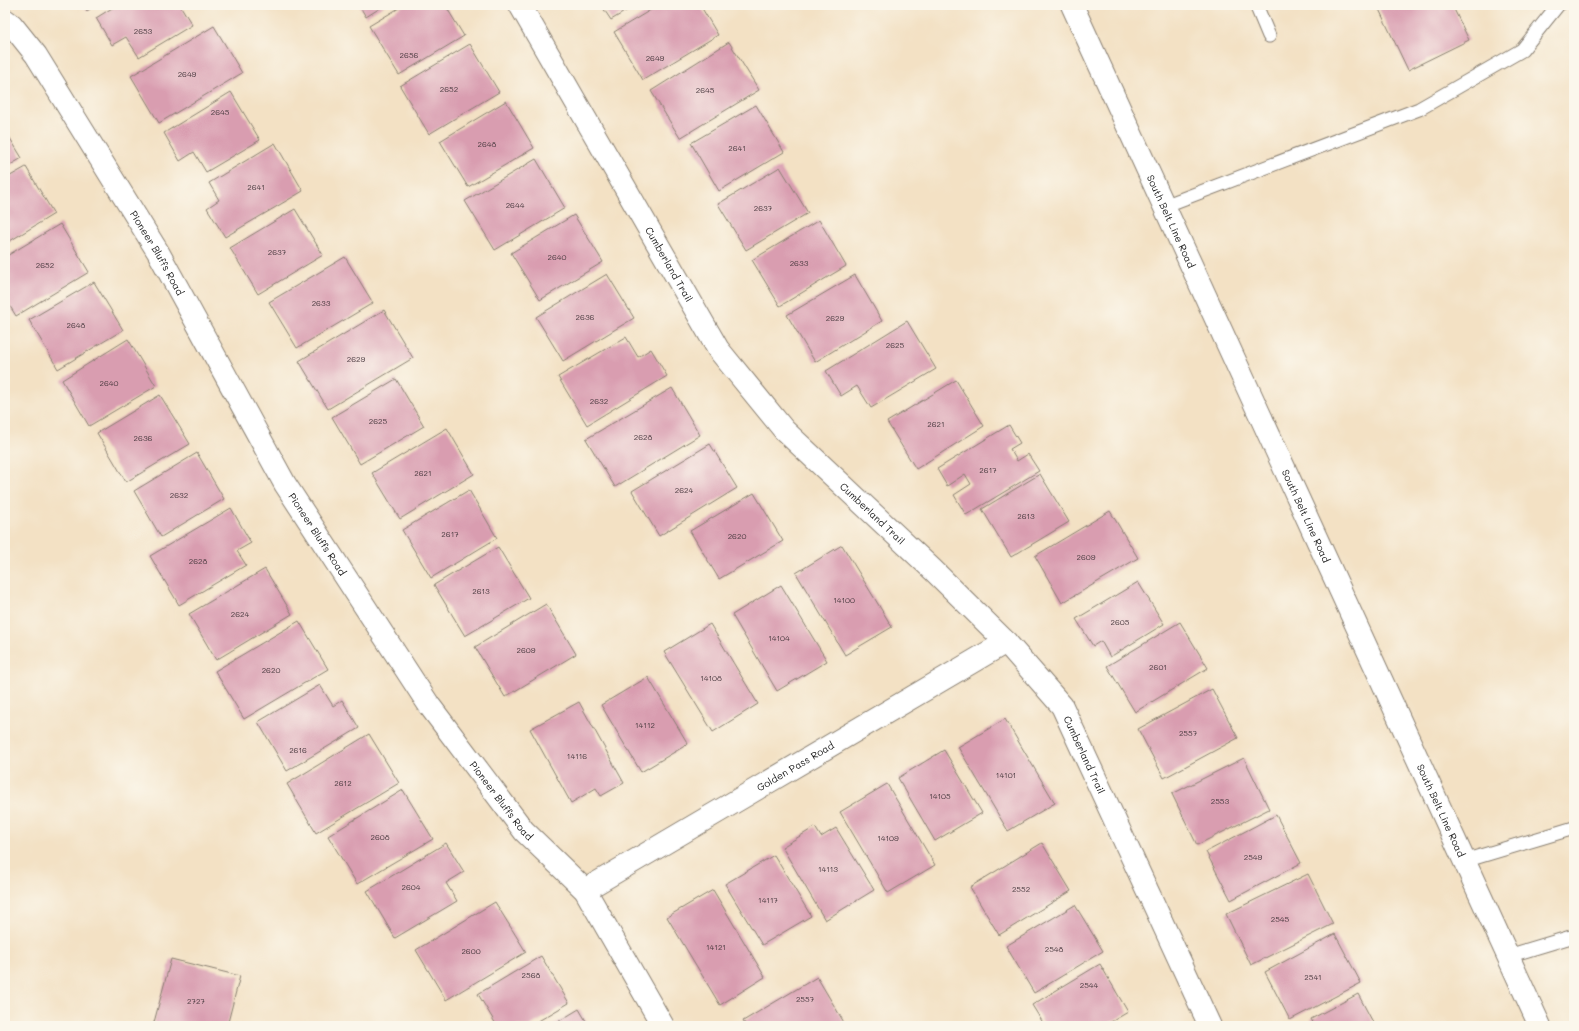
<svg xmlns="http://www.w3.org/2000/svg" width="1579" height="1031" viewBox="0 0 1579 1031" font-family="Mali,sans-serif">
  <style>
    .building { fill: #d99db0 }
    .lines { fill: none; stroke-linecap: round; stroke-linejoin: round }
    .service-casing { stroke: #887e70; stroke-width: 15 }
    .minor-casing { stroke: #887e70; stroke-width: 24 }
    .primary-casing { stroke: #887e70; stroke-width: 24 }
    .service { stroke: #fff; stroke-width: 13 }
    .minor { stroke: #fff; stroke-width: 22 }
    .primary { stroke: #fff; stroke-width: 22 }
    .labels { text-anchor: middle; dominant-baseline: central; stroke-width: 3; stroke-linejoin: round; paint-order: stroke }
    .number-label { font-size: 8px; fill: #4b3c41 }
    .street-label { font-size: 10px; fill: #1c1c1c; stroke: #fbf7ec }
  </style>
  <rect width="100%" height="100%" fill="#fbf7ec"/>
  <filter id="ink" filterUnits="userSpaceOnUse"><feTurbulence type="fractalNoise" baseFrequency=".025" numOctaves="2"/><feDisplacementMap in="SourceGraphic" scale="8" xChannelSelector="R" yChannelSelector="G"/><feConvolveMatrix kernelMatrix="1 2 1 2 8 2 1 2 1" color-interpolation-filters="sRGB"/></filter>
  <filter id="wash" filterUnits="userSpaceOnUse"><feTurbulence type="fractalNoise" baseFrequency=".012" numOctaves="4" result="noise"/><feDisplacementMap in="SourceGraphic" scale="16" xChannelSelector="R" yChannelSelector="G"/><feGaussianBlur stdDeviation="0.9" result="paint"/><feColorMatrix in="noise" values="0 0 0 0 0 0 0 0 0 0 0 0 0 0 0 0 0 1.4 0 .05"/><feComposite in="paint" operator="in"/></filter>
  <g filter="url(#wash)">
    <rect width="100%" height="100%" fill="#f3e1c4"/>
    <g id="blocks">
      <!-- building -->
      <path class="building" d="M83,5H96L87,11Z
        M117,5H180L192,25L139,57L126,37L112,45L96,18Z
        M359,5H385L366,17Z
        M404,5H445L464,36L399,75L369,26Z
        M601,5H636L611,20Z
        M659,5H700L718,35L643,80L614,32Z
        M1377,5H1452L1469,40L1408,70Z
        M214,26L242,73L159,123L131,76Z
        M729,42L759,90L680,138L651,91Z
        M470,44L499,92L429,134L400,86Z
        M231,92L260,140L206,172L194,152L180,161L164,133Z
        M506,101L534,148L468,187L440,141Z
        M756,105L784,152L719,191L691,143Z
        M5,130L22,158L5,168Z
        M275,143L303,191L225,237L207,208L219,200L209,183Z
        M536,159L565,208L495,250L465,201Z
        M26,167L54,214L5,244V179Z
        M780,167L808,213L746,250L718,204Z
        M295,209L323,255L258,294L230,248Z
        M574,215L603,262L540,300L511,253Z
        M819,220L846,266L780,306L752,260Z
        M60,224L89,272L16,316L5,298V257Z
        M345,257L373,303L297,348L269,302Z
        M607,274L634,318L563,361L536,317Z
        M855,275L882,321L815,362L787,315Z
        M94,282L123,330L58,369L29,320Z
        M384,310L413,358L328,409L299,361Z
        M907,321L936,369L871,408L857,386L841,396L826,371Z
        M626,337L638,357L651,349L667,376L587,425L558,377Z
        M128,339L156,386L89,426L62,380Z
        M396,379L424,426L360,464L332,417Z
        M956,380L984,426L916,469L887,422Z
        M672,388L700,435L615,487L586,439Z
        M160,395L190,444L126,482L97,433Z
        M1009,425L1020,443L1010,449L1017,461L1028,454L1039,471L966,515L954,495L971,484L965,474L947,486L937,469Z
        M447,428L474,474L400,519L372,473Z
        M710,444L737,488L659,536L632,491Z
        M197,453L224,499L161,537L134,491Z
        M1040,474L1069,522L1011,557L982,509Z
        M469,490L497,538L431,578L402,530Z
        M754,493L783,541L719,579L690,531Z
        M231,508L251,543L237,551L246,565L179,605L150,556Z
        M1110,511L1138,558L1062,603L1035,556Z
        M842,545L892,627L845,655L796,573Z
        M498,547L529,598L465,636L434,585Z
        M265,569L292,614L216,660L189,614Z
        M1138,582L1164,624L1110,657L1101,641L1093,646L1076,619Z
        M781,585L827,661L777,691L732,615Z
        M546,604L576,654L505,697L475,647Z
        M299,621L328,669L244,719L215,671Z
        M1180,622L1208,668L1135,712L1107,666Z
        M710,624L758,704L713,732L664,652Z
        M648,677L688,744L641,772L601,705Z
        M320,685L333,706L342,700L359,728L287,771L258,722Z
        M1212,689L1238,738L1164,778L1138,729Z
        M579,702L624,783L601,796L596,788L571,803L530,729Z
        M1005,719L1055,803L1008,831L958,747Z
        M369,734L399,783L316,833L287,784Z
        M944,750L982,813L935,841L898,778Z
        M1244,758L1269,809L1197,845L1172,794Z
        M887,784L935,865L888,893L840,812Z
        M403,790L433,839L357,884L328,836Z
        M1276,815L1301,863L1231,900L1206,852Z
        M815,827L821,837L836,828L874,890L825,920L782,847Z
        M446,843L464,872L446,883L457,901L395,938L367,891Z
        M1042,843L1071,891L999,935L970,887Z
        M774,855L811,916L762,945L725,884Z
        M1308,874L1333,924L1251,965L1226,914Z
        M713,890L765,977L720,1005L667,917Z
        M495,902L526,952L446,1000L416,950Z
        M1075,905L1103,951L1034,993L1006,946Z
        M1335,934L1361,983L1290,1020L1265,972Z
        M541,956L569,1003L530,1026H497L478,994Z
        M171,959L240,976L227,1026H153Z
        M1100,964L1128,1012L1104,1026H1045L1032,1005Z
        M817,977L845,1024L842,1026H746L743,1021Z
        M1358,994L1375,1026H1315L1311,1019Z
        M579,1009L589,1026H551Z"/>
    </g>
  </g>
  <g filter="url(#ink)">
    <use href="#blocks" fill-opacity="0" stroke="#887e70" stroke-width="1"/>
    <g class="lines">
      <!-- service casing -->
      <g class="service-casing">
        <path id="service" d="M1256,5L1269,36
          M1164,206L1419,109L1522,50L1558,5
          M1464,861L1574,828
          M1508,956L1574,936"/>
      </g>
      <!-- minor casing -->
      <g class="minor-casing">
        <g id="minor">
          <path id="s1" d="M520,5L718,349L784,430L933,570L1006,642L1062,706L1210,1026"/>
          <path id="s2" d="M5,20L12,25L36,55L158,252L285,484L429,705L524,831L585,890L663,1026"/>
          <path id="s3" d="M585,890L1006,642"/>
        </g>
      </g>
      <!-- primary casing -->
      <g class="primary-casing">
        <g id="primary">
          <path id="s4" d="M1072,5L1540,1026"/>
        </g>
      </g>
      <!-- service -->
      <use href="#service" class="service"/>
      <!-- minor -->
      <use href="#minor" class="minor"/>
      <!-- primary -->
      <use href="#primary" class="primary"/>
    </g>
  </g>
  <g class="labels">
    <!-- number labels -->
    <g class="number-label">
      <text x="143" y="31">2653</text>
      <text x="409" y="55">2656</text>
      <text x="655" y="58">2649</text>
      <text x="187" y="74">2649</text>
      <text x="449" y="89">2652</text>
      <text x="705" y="90">2645</text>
      <text x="220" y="112">2645</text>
      <text x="487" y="144">2648</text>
      <text x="737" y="148">2641</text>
      <text x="256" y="187">2641</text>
      <text x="515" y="205">2644</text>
      <text x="763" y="208">2637</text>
      <text x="277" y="252">2637</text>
      <text x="557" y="257">2640</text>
      <text x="799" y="263">2633</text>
      <text x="45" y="265">2652</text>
      <text x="321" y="303">2633</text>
      <text x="585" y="317">2636</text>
      <text x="835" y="318">2629</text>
      <text x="76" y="325">2648</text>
      <text x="895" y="345">2625</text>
      <text x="356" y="359">2629</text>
      <text x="109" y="383">2640</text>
      <text x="599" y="401">2632</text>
      <text x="378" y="421">2625</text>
      <text x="936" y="424">2621</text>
      <text x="643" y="437">2628</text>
      <text x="143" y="438">2636</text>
      <text x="988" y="470">2617</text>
      <text x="423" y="473">2621</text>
      <text x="684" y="490">2624</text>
      <text x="179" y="495">2632</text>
      <text x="1026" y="516">2613</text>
      <text x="450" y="534">2617</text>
      <text x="737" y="536">2620</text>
      <text x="1086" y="557">2609</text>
      <text x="198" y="561">2628</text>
      <text x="481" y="591">2613</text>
      <text x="844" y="600">14100</text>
      <text x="240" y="614">2624</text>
      <text x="1120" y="622">2605</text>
      <text x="779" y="638">14104</text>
      <text x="526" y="650">2609</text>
      <text x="1158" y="667">2601</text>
      <text x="271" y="670">2620</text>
      <text x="711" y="678">14108</text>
      <text x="645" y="725">14112</text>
      <text x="1188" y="733">2557</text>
      <text x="298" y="750">2616</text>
      <text x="577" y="756">14116</text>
      <text x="1006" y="775">14101</text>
      <text x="343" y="783">2612</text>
      <text x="940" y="796">14105</text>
      <text x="1220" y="801">2553</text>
      <text x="380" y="837">2608</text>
      <text x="888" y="838">14109</text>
      <text x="1253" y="857">2549</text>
      <text x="828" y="869">14113</text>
      <text x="411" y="887">2604</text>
      <text x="1021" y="889">2552</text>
      <text x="768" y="900">14117</text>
      <text x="1280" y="919">2545</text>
      <text x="716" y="947">14121</text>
      <text x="1054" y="949">2548</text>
      <text x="471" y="951">2600</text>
      <text x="531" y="975">2568</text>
      <text x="1313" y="977">2541</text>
      <text x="1089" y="985">2544</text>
      <text x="805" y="999">2557</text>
      <text x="196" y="1001">2727</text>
    </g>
    <!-- street labels -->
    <g class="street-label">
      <text stroke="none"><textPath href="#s4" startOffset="238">South Belt Line Road</textPath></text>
      <text stroke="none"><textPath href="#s2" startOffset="279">Pioneer Bluffs Road</textPath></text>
      <text stroke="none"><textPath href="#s1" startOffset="299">Cumberland Trail</textPath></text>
      <text stroke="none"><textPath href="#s1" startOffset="623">Cumberland Trail</textPath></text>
      <text stroke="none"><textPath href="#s4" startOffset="562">South Belt Line Road</textPath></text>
      <text stroke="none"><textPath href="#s2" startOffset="603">Pioneer Bluffs Road</textPath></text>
      <text stroke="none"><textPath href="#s1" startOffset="947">Cumberland Trail</textPath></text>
      <text stroke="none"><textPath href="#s3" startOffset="244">Golden Pass Road</textPath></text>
      <text stroke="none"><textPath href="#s2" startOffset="927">Pioneer Bluffs Road</textPath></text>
      <text stroke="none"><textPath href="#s4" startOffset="886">South Belt Line Road</textPath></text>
    </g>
  </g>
  <!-- margin -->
  <rect width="1579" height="1031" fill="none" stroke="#fbf7ec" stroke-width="20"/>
</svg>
